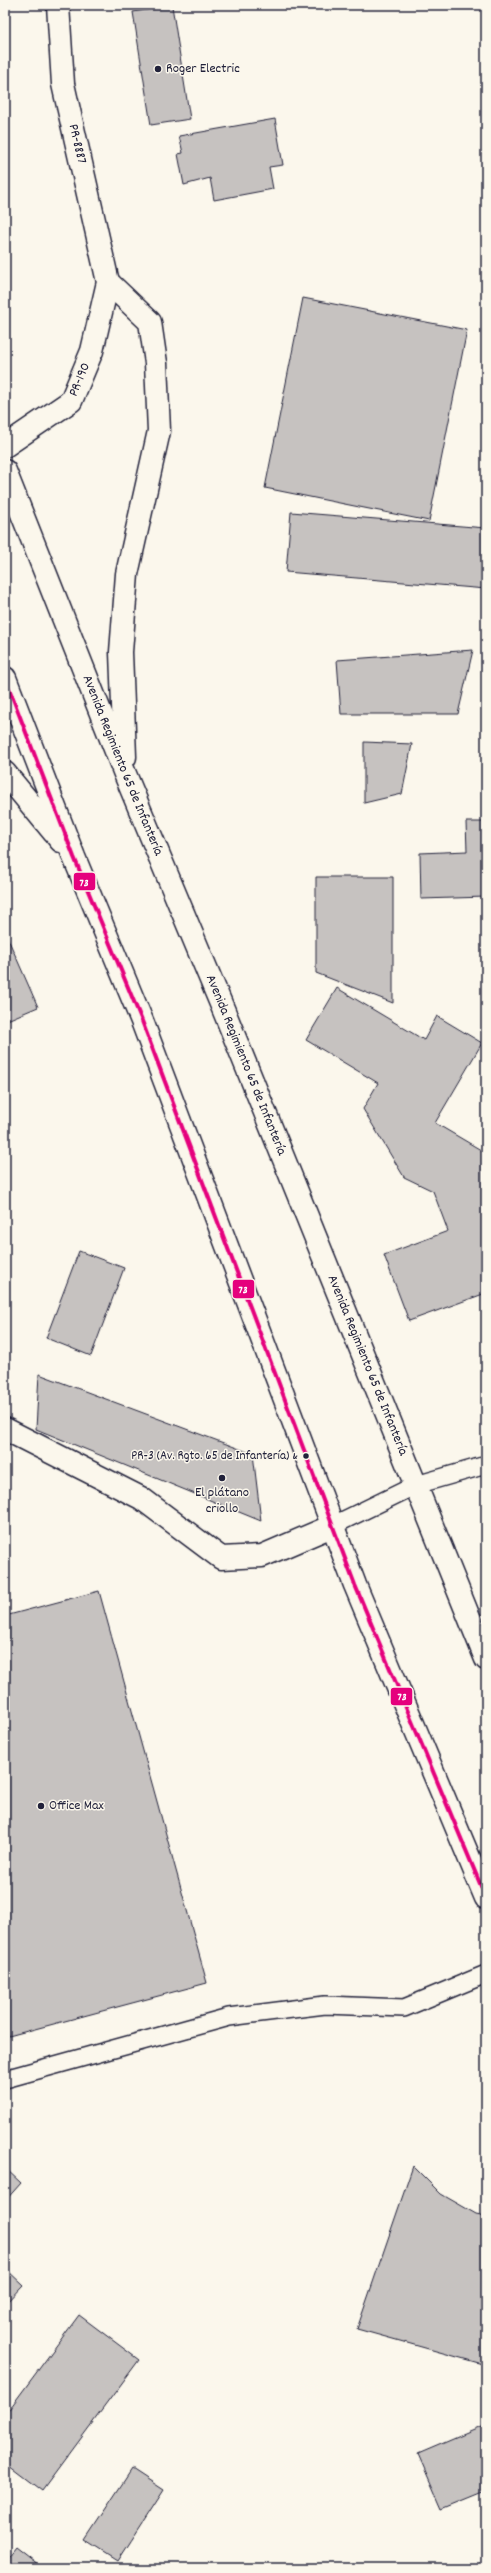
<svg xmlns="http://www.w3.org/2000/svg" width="491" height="2573" viewBox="0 0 491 2573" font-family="Dekko,sans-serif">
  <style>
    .building { fill: #c6c2c0; stroke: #22223b }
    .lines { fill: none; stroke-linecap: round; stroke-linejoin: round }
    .service-casing { stroke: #22223b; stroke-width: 20 }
    .minor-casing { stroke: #22223b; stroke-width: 25 }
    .tertiary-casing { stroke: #22223b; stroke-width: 25 }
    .trunk-casing { stroke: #22223b; stroke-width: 25 }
    .service { stroke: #fbf7ec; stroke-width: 17 }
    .minor { stroke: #fbf7ec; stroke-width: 22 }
    .tertiary { stroke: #fbf7ec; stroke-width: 22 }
    .trunk { stroke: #fbf7ec; stroke-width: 22 }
    .bus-1-casing { stroke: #fbf7ec; stroke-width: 7 }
    .bus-1 { stroke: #e5007d; stroke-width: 4 }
    .poi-dot { fill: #22223b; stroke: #fbf7ec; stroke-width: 1.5 }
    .labels { text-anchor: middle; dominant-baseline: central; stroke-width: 3; stroke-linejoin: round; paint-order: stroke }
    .bus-label { font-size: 13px; fill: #22223b; stroke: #fbf7ec; text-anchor: end }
    .poi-label { font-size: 14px; fill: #22223b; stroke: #fbf7ec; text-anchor: start }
    .street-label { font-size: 14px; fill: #22223b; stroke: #fbf7ec }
    .line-badge { stroke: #fbf7ec; stroke-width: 1.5 }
    .badge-label { font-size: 11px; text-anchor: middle; font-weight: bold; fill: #fff }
  </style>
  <rect width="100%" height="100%" fill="#fbf7ec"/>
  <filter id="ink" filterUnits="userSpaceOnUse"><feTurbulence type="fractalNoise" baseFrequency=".025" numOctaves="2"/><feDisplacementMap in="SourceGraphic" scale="8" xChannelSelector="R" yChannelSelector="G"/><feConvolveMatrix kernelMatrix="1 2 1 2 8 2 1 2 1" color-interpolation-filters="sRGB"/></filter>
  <g filter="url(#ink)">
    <!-- building -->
    <path class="building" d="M172,6L190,119L151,125L133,12Z
      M275,119L283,165L269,167L273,189L214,200L210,178L184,185L178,154L183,153L179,136Z
      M303,298L467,330L429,521L265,488Z
      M291,512L486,528V589L286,572Z
      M473,650L458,714H341L337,660Z
      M364,742L412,744L402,794L364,803Z
      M466,822H486V897L421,899L420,853L467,851Z
      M316,877H393V1003L316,973Z
      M5,932L38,1007L5,1021Z
      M337,988L424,1040L437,1016L482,1043L435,1123L486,1153V1293L409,1321L384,1255L448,1231L433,1191L404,1177L363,1109L378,1083L306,1040Z
      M79,1251L124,1268L91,1356L46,1338Z
      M39,1374L253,1454L261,1521L36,1429Z
      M99,1591L207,1983L5,2037V1616Z
      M413,2166L441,2194L476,2214L486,2216V2365L357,2329Z
      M5,2168L21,2183L5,2201Z
      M5,2268L23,2285L5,2304Z
      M79,2315L139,2360L42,2491L5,2463V2415Z
      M486,2425V2491L442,2509L418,2454Z
      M132,2469L164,2490L118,2561L85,2540Z
      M16,2547L43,2568H5V2561Z"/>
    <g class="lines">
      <!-- service casing -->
      <g class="service-casing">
        <path id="service" d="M332,1526L416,1485L486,1465
          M5,2079L229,2017L325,2005L404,2008L486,1974"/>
      </g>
      <!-- minor casing -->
      <g class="minor-casing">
        <path id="minor" d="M5,1429L141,1498L221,1558L262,1556L332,1526"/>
      </g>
      <!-- tertiary casing -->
      <g class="tertiary-casing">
        <g id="tertiary">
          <path id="s1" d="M5,446L71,401L92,351L108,282L63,84L58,5"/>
        </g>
      </g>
      <!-- trunk casing -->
      <g class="trunk-casing">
        <g id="trunk">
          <path d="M108,282L150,322L156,363L159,431L127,574L121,652L125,757"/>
          <path id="s2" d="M5,471L125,774L224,1011L486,1659"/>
          <path d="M5,678L74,857L142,1021L355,1585L486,1898"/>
          <path d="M5,773L61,841"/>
        </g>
      </g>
      <!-- service -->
      <use href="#service" class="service"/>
      <!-- minor -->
      <use href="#minor" class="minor"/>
      <!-- tertiary -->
      <use href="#tertiary" class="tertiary"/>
      <!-- trunk -->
      <use href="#trunk" class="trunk"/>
      <!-- bus-1 casing -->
      <g class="bus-1-casing">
        <path id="bus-1" d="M5,678L74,857L142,1021L355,1585L486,1898"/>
      </g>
      <!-- bus-1 -->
      <use href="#bus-1" class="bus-1"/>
    </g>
  </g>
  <!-- markers -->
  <g class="poi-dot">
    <circle cx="158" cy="69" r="4"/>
    <circle cx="306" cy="1456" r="3.5"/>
    <circle cx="222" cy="1478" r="4"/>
    <circle cx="41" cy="1806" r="4"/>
  </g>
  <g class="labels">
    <!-- bus labels -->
    <g class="bus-label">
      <text x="298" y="1456">PR-3 (Av. Rgto. 65 de Infantería) &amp;</text>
    </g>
    <!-- poi labels -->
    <g class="poi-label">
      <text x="166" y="69">Roger Electric</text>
      <text x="222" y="1493" text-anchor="middle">El plátano<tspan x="222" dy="16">criollo</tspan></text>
      <text x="49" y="1806">Office Max</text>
    </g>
    <!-- street labels -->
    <g class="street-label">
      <text transform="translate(77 144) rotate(77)">PR-8887</text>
      <text stroke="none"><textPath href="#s1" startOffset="103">PR-190</textPath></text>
      <text stroke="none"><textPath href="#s2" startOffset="317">Avenida Regimiento 65 de Infantería</textPath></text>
      <text stroke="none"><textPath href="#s2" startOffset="641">Avenida Regimiento 65 de Infantería</textPath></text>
      <text stroke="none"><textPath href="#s2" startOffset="965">Avenida Regimiento 65 de Infantería</textPath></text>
    </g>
  </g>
  <g class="line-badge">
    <rect x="73" y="872" width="23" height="19" rx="4" fill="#e5007d"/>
    <rect x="232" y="1279" width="23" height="20" rx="4" fill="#e5007d"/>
    <rect x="390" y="1687" width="23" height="19" rx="4" fill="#e5007d"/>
  </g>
  <g class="badge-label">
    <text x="84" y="886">73</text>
    <text x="243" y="1293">73</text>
    <text x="402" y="1700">73</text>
  </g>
  <!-- margin -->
  <rect width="491" height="2573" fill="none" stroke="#fbf7ec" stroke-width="20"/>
  <rect x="10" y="10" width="471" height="2553" fill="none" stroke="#22223b" stroke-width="1.5" filter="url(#ink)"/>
</svg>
